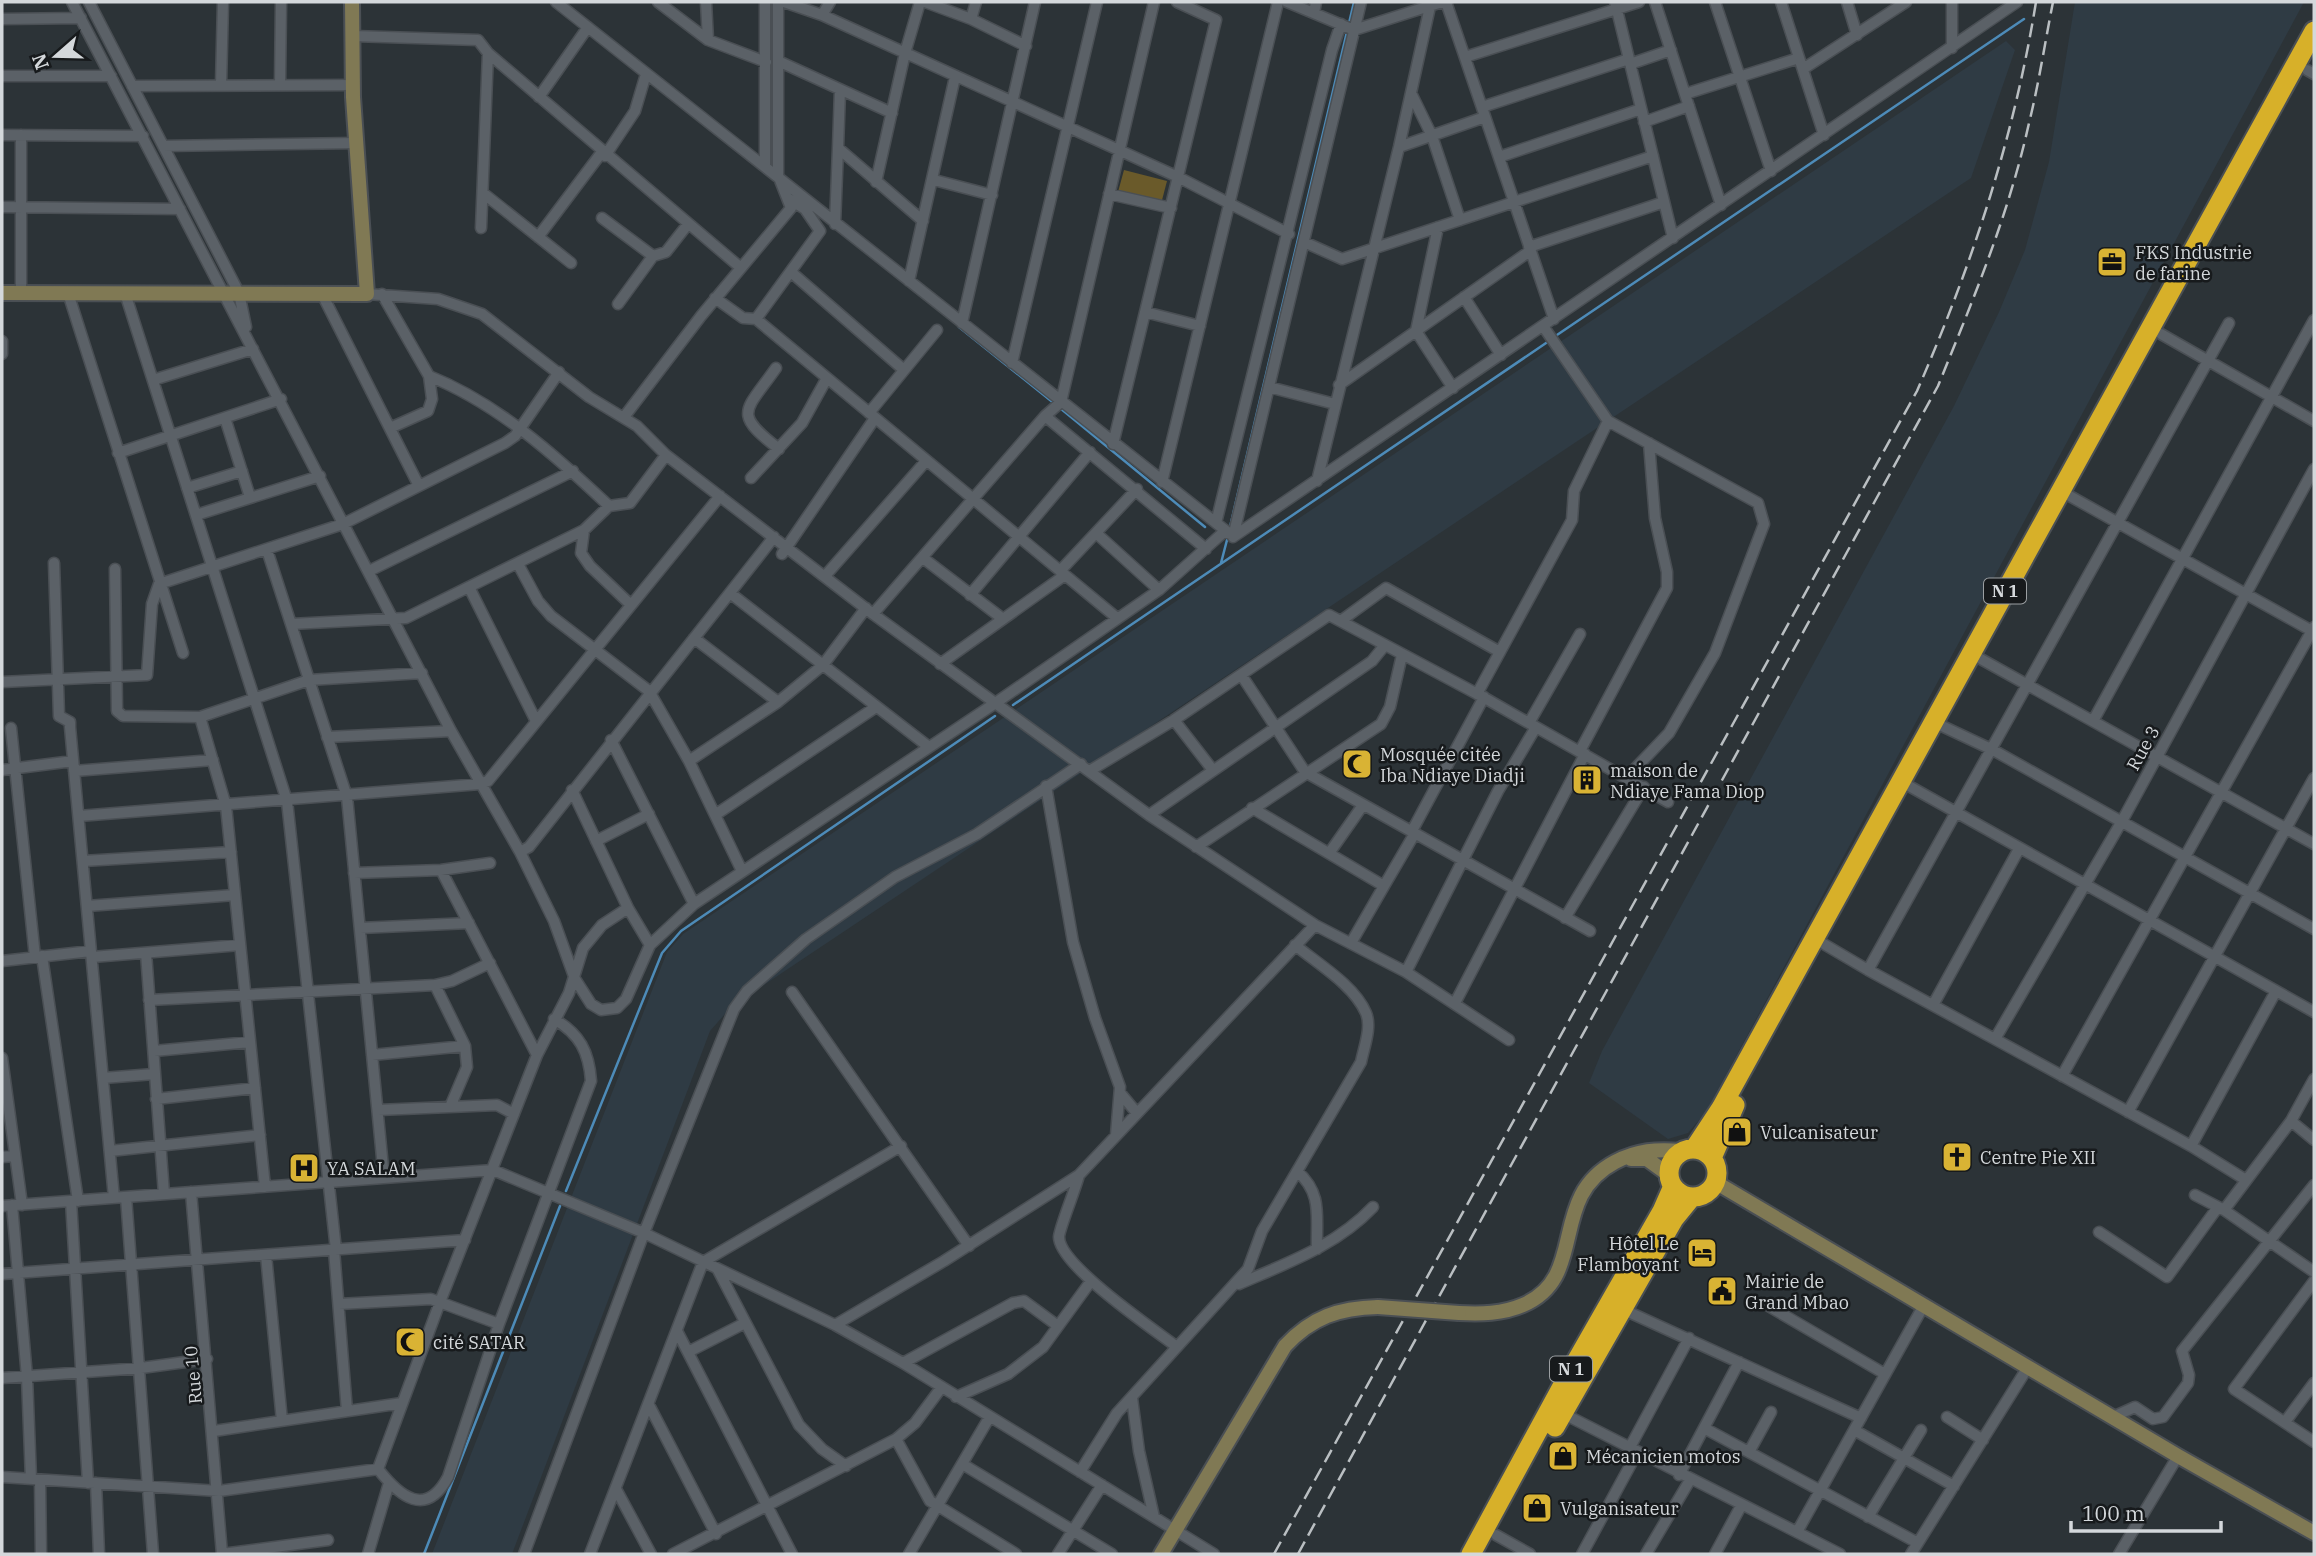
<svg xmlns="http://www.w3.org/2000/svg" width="2316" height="1556" viewBox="0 0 2316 1556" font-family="'IBM Plex Serif',serif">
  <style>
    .built { fill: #2f3b44 }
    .green { fill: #6a5a2a }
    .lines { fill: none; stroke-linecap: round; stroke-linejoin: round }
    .stream { stroke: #4d8bb8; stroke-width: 2.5 }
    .street-casing { stroke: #4a4f54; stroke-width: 13 }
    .secondary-casing { stroke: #4a4f54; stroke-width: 18 }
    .highway-casing { stroke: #4a4f54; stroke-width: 23 }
    .street { stroke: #5b6167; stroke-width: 10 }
    .secondary { stroke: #807954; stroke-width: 14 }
    .highway { stroke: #d7b029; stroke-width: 19 }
    .rail { stroke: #babfc2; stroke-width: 2.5; stroke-dasharray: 14 7; stroke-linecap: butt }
    .secondary-bridge-casing { stroke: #4a4f54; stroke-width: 18; stroke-linecap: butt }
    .secondary-bridge { stroke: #807954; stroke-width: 14 }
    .labels { text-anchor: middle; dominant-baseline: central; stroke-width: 5; stroke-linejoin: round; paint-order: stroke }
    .shield { fill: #171a1c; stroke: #9b9fa2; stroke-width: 2 }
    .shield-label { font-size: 16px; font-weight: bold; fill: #d4d8db }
    .poi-label { font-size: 18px; fill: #d4d8db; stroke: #171a1c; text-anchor: start }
    .street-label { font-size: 18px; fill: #d4d8db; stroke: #171a1c }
  </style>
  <rect width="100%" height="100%" fill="#2c3337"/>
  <!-- built -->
  <path class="built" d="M2075,2H2304L1706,1112L1688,1133L1668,1139L1589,1083L1602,1051L1954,406L1999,312L2025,250L2049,162Z
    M2006,41L2015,50L1971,178L731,1007L710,1031L512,1554H432L667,952L683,934Z"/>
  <!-- green -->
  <path class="green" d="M1124,170L1167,181L1161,204L1118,192Z"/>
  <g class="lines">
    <!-- stream -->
    <path class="stream" d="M772,2L773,128
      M959,327L1055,404
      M1554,337L2024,19
      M1060,408L1205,527
      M1230,527L1354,2
      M1221,563L1227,540
      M1013,705L1549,341
      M566,1191L662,953L681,931L995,716
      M424,1554L560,1206"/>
    <!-- street casing -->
    <g class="street-casing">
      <path id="street" d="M72,2L451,731L520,852L554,921L575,979L591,1004L601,1010L617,1008L626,999L650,945L694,904L994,704L1159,590L1225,531
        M89,2L239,293L246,327
        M556,2L1230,534
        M658,2L708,40L766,62
        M706,2L708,40
        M784,2L822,15L1178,177L1289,234
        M925,2L971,19L1026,46
        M1287,2L1354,30L1442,2
        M1446,2L1554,319
        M1615,2L1673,238
        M1655,2L1721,205
        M1715,2L1771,171
        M1781,2L1824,135
        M1847,2L1857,35
        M1314,13L1316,2
        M822,15L830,2
        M2,19L81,18
        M971,19L976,2
        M353,36L478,40L488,53L481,228
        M1952,48V2
        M488,53L741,268
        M1465,57L1639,2
        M778,61L892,113
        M1630,64L1671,50
        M1803,69L1906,2
        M2307,70L2314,74
        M2,76H111
        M221,85L223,2
        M280,85L281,2
        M132,86L353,85
        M840,90L838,148L923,221
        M1411,93L1432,136L1460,220
        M1685,94L1799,58
        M539,97L588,27
        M1482,107L1629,59
        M1644,122L1689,106
        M2,135L143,136
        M21,135V293
        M163,146L356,143
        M1399,147L1485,117
        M605,156L635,111L646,74
        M1499,157L1641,109
        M765,165V2
        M934,180L992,195
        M876,182L905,53L920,2
        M483,193L571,263
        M1109,194L1171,208
        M2,207L180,209
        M602,218L653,256L666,252L688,224
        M835,224L838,148
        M1438,227L1416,331L1453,388
        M538,237L602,152
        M1304,242L1342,259L1653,156
        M1529,247L1664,202
        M791,272L904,370
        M909,281L955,77
        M68,293L183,653
        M125,293L287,801L336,1250
        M322,294L418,484
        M367,294L438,299L482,314L589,397L637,426L666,455L873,614L1149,815L1315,925L1406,972L1509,1040
        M382,294L429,376L432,399L428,411L390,428
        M1464,297L1501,355
        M715,298L743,318L756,319L1117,618
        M618,304L653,256
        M1145,312L1200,326
        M756,319L820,231L805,209L789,199
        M962,323L1035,2
        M1543,326L1608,421L1758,503L1764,524L1715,653L1669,733L1626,778
        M2161,334L2314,421
        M2,341V354
        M1012,363L1097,2
        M776,368C745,412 732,413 779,449
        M429,376C497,403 556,456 609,506
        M153,380L253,349
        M1339,385L1530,251
        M1269,387L1335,404
        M869,413L937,330
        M1045,416L1061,402L1154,2
        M624,417L701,316L791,208L778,175V2
        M225,418L250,497
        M1113,444L1216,20L1177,2
        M118,453L281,399
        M751,478L802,423L827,378
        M1317,481L1399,147L1431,2
        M1162,482L1278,2
        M187,488L242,471
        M2068,495L2314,632
        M196,515L320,476
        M1216,523L1332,50L1341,24
        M584,530L581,553L590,566L631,605
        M1096,533L1159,590
        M1233,537L2017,2
        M1233,537L1361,2
        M267,550L347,797L384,1178
        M782,554L875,418
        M923,558L1003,619
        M54,563L59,716L70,722V727L114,1198
        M518,564L538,601L551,616L649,691L689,761L742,871
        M115,569L117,711L123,716L200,717L309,680L422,673
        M369,571L573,471
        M1060,571L1137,489
        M825,576L926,461
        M469,587L536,721
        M730,593L929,747
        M970,595L1090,452
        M873,614L1045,416L1206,549
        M1342,620L1386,588L1500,652
        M291,624L406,618L584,530L609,506L630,503L666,455
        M694,638L778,702
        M1979,658L2314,844
        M940,664L1065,575
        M1242,676L1305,772L1590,931
        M2,682L147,675L152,604L159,584L343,524L505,443L515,436L559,372
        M1477,694L1572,520L1574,491L1608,421
        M200,717L226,806L265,1187
        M2093,721L2314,320
        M1529,723L1580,634
        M1942,726L1993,750L2314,929
        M11,728L35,957
        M327,737L451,731
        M611,740L694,904
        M1580,751L1667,588V572L1655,518L1649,443
        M689,761L778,702L823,665L866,608
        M1212,769L1174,720L1329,615L1483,697L1668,802
        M2,770L73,761
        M1091,770L1174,720
        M74,771L213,760
        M1046,786L1073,942L1095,1018L1120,1087L1116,1135
        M1909,786L2314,1012
        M572,790L628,908L650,945
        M1252,808L1384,886L1415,833
        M715,815L876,707
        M1149,815L1372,661L1385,645
        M79,816L480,784L488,781L720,496
        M1412,831L1484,697
        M596,841L649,814
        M1196,847L1381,724L1390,707L1402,655
        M520,852L529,847L774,537
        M1330,852L1363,805
        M83,861L231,852
        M441,870L537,1055
        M354,873L441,870L490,863
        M87,906L235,895
        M1565,918L1644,787
        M360,928L469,923
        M1351,943L1384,886
        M1822,943L1868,970L2229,323
        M146,953L164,1194
        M42,956L78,1201
        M92,957L240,945
        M2,961L91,951
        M1868,970L2191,1146L2246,1180
        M1406,972L1498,791L1536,727
        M435,985L465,1046L467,1067L450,1107
        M792,992L969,1246
        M149,1000L435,985L452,981L490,963
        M1455,1003L1585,754
        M1933,1005L2019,849
        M1995,1039L2122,821L2314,469
        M154,1051L250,1042
        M372,1055L465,1046
        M2,1058L22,1205
        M2062,1076L2314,627
        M103,1078L154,1074
        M1121,1094L1136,1112
        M156,1099L255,1088
        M378,1110L497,1105L514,1114
        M2128,1112L2314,778
        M2291,1121L2314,1140
        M2191,1146L2276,991
        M110,1151L260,1135
        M2,1157L15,1156
        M1297,1171C1323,1194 1316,1216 1317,1249
        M1079,1175C1076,1188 1059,1229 1059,1237C1059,1265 1152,1328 1177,1347
        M191,1192L222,1554
        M2195,1195L2224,1210L2314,1272
        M126,1197L153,1554
        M71,1201L88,1483
        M12,1205L27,1377L31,1479
        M2,1206L493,1170L644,1233L835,1325L903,1363L1214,1554
        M2224,1210L2291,1121L2314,1079
        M2099,1232L2167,1277L2218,1207
        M334,1250L347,1411
        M266,1255L282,1421
        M718,1270L799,1425L822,1449L846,1466
        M2,1274L465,1240
        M2314,1281L2234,1389L2314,1442
        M1239,1284C1287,1263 1336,1246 1373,1207
        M339,1304L431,1299L499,1324
        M1770,1307L1885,1374
        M1622,1309L1861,1418
        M835,1325L944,1261L1079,1175L1315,925
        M677,1331L792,1554
        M688,1352L745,1323
        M903,1363L1013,1303L1024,1301L1058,1326
        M2,1378L141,1368L207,1359
        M956,1397L1008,1374L1043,1347L1091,1281
        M1132,1398L1139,1451L1154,1517
        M649,1405L716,1534
        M1562,1413L1840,1554
        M2115,1416L2135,1407L2153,1419L2163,1417L2188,1383L2189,1375L2182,1351L2314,1185
        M1947,1417L1983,1440
        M2285,1422L2314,1383
        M1704,1428L1918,1543
        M1854,1430L1954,1486
        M214,1431L402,1403
        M896,1439L930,1501L1016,1554
        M1629,1449L1689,1338
        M1749,1452L1771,1412
        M964,1465L1112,1554
        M378,1469L440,1302L537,1055L569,993L583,948L602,925L628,908
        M1080,1472L1117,1413L1248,1269L1262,1231L1361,1062C1364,1047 1372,1027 1366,1013C1354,985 1318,964 1295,945
        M1679,1475L1739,1362
        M2,1477L219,1491L378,1469C400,1497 426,1518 448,1477L499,1324L591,1081C589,1052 580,1034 554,1019
        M40,1480L41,1554
        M96,1483L99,1554
        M616,1489L651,1554
        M1868,1517L1921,1430
        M1797,1532L1924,1305
        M1496,1535L1530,1554
        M222,1554L328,1540
        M368,1554L389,1483
        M524,1554L644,1233L734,1009L747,991L806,939L895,877L977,834L1081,764
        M590,1554L703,1262L901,1146
        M673,1554L896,1439L915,1423L941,1388
        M909,1554L989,1418
        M1058,1554L1102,1485
        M1582,1554L1637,1453
        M1646,1554L1690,1480
        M1715,1554L1741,1506
        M1911,1554L2028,1367
        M2119,1554L2178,1456"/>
    </g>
    <!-- secondary casing -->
    <g class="secondary-casing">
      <path id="secondary" d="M2,293L367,294L353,97L352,2
        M1631,1159H1647L1669,1175
        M1715,1182L2178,1456L2314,1533
        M1459,1313C1481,1314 1502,1314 1523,1305C1589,1277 1547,1198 1615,1162C1638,1150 1656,1149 1682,1151
        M1161,1554L1285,1346C1312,1317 1339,1308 1378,1307"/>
    </g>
    <!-- highway casing -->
    <g class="highway-casing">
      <path id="highway" d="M1694,1149L1721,1108L2314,31
        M1669 1173a24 24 0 1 1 48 0a24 24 0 1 1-48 0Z
        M1712,1158L1735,1105
        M1555,1427L1674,1219L1692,1197
        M1471,1554L1566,1379L1662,1211L1673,1186"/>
    </g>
    <!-- street -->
    <use href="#street" class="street"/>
    <!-- secondary -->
    <use href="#secondary" class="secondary"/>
    <!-- highway -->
    <use href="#highway" class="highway"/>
    <!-- rail -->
    <path class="rail" d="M1274,1554L1917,391C1972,265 2014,138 2036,2
      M1298,1554L1938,386C1973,300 2009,214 2029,123C2039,83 2045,42 2053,2"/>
    <!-- secondary-bridge casing -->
    <g class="secondary-bridge-casing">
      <path id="secondary-bridge" d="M1378,1307L1459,1313"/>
    </g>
    <!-- secondary-bridge -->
    <use href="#secondary-bridge" class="secondary-bridge"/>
  </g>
  <!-- icons -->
  <defs>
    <g id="office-square" transform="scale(1.575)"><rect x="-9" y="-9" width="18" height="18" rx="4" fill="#d9b334" stroke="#171a1c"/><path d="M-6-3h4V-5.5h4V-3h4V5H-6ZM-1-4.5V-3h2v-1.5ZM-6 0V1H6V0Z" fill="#111"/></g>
    <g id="mosque-square" transform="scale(1.575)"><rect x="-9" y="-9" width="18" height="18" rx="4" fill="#d9b334" stroke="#171a1c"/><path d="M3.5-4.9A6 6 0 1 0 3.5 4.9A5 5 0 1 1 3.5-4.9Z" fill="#111"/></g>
    <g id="building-square" transform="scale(1.575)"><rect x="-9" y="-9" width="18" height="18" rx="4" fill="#d9b334" stroke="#171a1c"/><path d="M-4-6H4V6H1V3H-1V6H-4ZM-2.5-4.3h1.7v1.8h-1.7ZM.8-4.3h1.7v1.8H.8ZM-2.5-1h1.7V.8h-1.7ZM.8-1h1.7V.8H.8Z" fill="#111"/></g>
    <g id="shop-square" transform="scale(1.575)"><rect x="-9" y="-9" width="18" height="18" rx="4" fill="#d9b334" stroke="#171a1c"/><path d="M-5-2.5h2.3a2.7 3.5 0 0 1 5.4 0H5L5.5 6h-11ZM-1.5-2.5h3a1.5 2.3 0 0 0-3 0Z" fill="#111"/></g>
    <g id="church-square" transform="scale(1.575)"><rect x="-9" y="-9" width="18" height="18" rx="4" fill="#d9b334" stroke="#171a1c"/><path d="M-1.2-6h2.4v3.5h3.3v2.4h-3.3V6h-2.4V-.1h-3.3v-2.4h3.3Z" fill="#111"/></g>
    <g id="hospital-square" transform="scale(1.575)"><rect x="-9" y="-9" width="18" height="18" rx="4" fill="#d9b334" stroke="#171a1c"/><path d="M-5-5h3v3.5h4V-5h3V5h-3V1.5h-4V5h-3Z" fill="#111"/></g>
    <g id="hotel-square" transform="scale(1.575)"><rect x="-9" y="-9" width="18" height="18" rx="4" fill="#d9b334" stroke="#171a1c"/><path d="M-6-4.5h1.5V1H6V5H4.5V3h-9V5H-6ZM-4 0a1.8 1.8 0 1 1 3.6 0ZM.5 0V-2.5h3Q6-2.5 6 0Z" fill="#111"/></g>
    <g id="civic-square" transform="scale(1.575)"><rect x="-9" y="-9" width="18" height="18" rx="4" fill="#d9b334" stroke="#171a1c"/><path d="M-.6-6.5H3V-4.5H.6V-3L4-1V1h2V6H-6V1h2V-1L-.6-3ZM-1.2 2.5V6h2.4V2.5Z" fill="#111"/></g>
  </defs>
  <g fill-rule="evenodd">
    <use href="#office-square" x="2112" y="262"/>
    <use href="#mosque-square" x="1357" y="764"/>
    <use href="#building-square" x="1587" y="780"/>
    <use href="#shop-square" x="1737" y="1132"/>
    <use href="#church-square" x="1957" y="1157"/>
    <use href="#hospital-square" x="304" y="1168"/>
    <use href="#hotel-square" x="1702" y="1253"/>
    <use href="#civic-square" x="1722" y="1291"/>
    <use href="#mosque-square" x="410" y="1342"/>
    <use href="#shop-square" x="1563" y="1456"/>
    <use href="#shop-square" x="1537" y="1508"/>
  </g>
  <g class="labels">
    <!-- shield labels -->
    <g class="shield">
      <rect x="1984" y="578.5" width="42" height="25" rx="5"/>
      <rect x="1550" y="1356.5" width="42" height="25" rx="5"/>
    </g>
    <g class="shield-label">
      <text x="2005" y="591">N 1</text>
      <text x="1571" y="1369">N 1</text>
    </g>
    <!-- poi labels -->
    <g class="poi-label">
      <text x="2135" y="252">FKS Industrie<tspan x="2135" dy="21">de farine</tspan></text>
      <text x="1380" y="754">Mosquée citée<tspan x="1380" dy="21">Iba Ndiaye Diadji</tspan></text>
      <text x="1610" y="770">maison de<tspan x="1610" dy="21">Ndiaye Fama Diop</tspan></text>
      <text x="1760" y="1132">Vulcanisateur</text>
      <text x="1980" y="1157">Centre Pie XII</text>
      <text x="327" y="1168">YA SALAM</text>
      <text x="1679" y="1243" text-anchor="end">Hôtel Le<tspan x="1679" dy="21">Flamboyant</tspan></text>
      <text x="1745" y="1281">Mairie de<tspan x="1745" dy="21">Grand Mbao</tspan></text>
      <text x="433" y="1342">cité SATAR</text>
      <text x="1586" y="1456">Mécanicien motos</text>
      <text x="1560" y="1508">Vulganisateur</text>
    </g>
    <!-- street labels -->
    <g class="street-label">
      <text transform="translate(2143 748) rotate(-61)">Rue 3</text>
      <text transform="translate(193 1375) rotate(-95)">Rue 10</text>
    </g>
  </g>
  <!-- border -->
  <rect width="2316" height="1556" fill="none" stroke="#d4d8db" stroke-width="7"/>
  <!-- north arrow -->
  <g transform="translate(56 56) rotate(250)" stroke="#171a1c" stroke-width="5" paint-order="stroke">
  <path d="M0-5L12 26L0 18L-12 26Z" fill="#d4d8db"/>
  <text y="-10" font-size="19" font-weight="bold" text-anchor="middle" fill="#d4d8db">N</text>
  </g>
  <!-- scale -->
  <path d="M2071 1521v10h150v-10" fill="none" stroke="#d4d8db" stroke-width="3.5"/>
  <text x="2082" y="1521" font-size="21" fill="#d4d8db" stroke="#171a1c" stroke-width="5" paint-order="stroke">100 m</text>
</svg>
